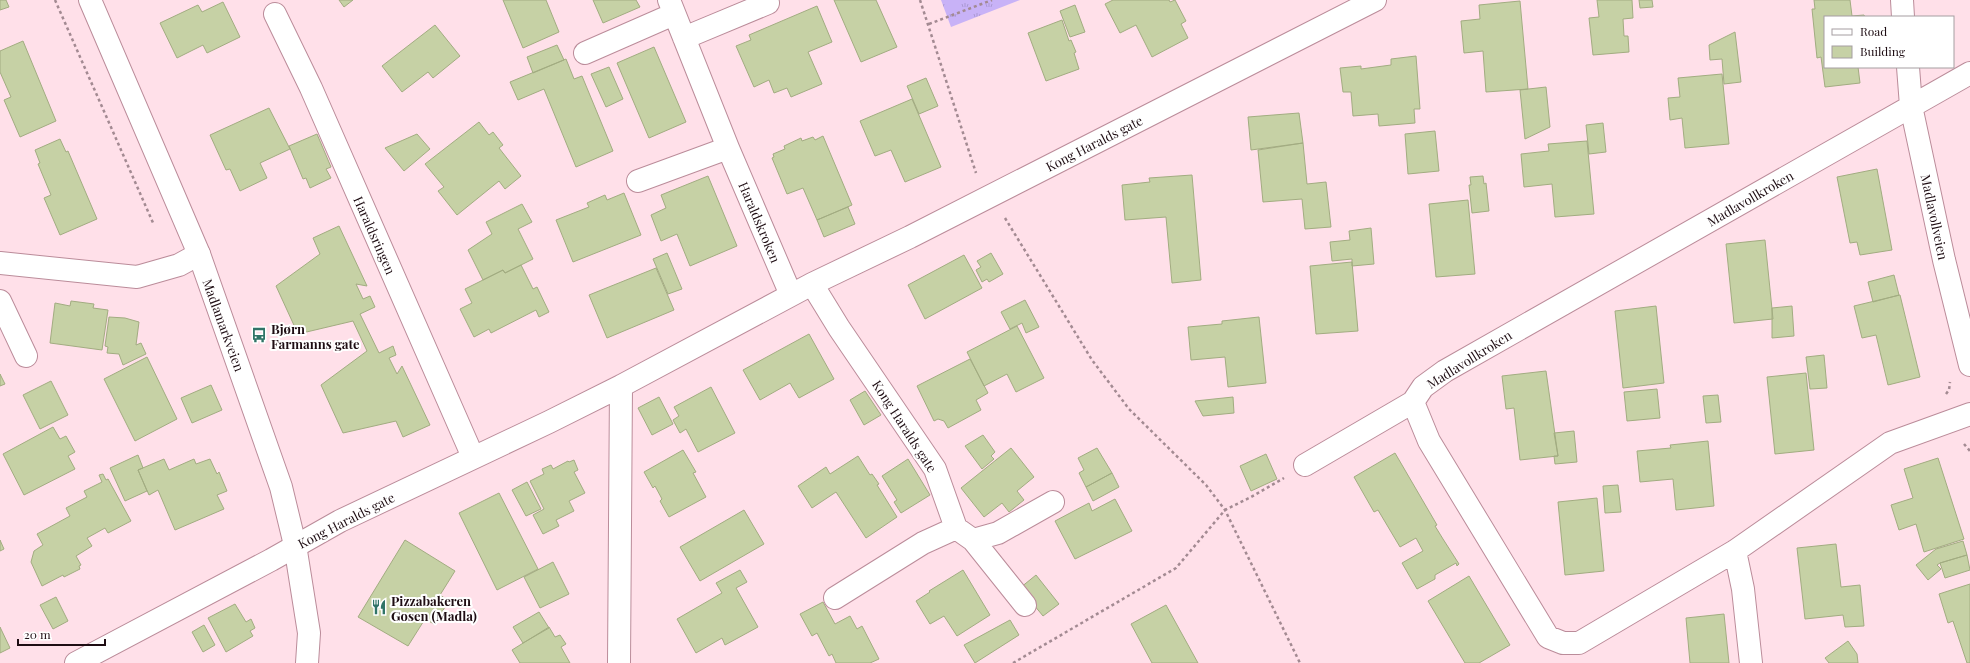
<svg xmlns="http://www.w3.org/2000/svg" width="1970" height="663" viewBox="0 0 1970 663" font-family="'Playfair Display',serif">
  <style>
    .park { fill: url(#park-tufts) }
    .building { fill: #c6d1a5; stroke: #a2ac81 }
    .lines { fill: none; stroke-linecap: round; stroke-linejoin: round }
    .minor-casing { stroke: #bb8c9a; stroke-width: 24 }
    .major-casing { stroke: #bb8c9a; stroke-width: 24 }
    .path { stroke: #a38a92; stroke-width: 2.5; stroke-dasharray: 3 3; stroke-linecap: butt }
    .minor { stroke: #fff; stroke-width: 22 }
    .major { stroke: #fff; stroke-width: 22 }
    .labels { text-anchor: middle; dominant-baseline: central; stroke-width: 4; stroke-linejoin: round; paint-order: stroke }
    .street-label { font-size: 13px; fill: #1e0d13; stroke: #fff }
    .poi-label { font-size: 13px; font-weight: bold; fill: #1e0d13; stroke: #fff; text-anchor: start }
  </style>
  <defs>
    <pattern id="park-tufts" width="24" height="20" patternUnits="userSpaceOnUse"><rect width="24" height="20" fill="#c8b2f7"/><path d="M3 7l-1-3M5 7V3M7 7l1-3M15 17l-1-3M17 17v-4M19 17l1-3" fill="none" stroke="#ab98d3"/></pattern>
  </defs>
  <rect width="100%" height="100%" fill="#ffe0e9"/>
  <!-- park -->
  <path class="park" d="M941,0H1020L951,27Z"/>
  <!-- building -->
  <path class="building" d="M0,0H6L9,7L0,10Z
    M339,0H353L344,7Z
    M503,0H546L559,32L523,48Z
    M593,0H636L640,7L603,23Z
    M834,0H876L897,47L861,62Z
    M1113,0H1169L1170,2L1175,0L1186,21L1181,24L1188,38L1152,57L1136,25L1120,33L1105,4Z
    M1597,0H1632L1633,18L1623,19L1624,36H1628L1629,52L1593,55L1589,18L1599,17Z
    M1639,0H1652L1653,7L1640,8Z
    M1814,0H1850L1852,16L1864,15L1865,17H1825V67H1858L1860,83L1825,87L1821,57L1817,58L1812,9H1815Z
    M1520,1L1528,89L1486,92L1483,51L1464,53L1461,21L1480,19L1479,5Z
    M223,2L240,37L207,53L203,45L177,58L160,23L198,5L202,12Z
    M1075,5L1085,32L1070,37L1060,11Z
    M817,6L832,42L808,52L822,84L791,97L787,88L774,93L769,80L754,87L736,46L751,40L749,35Z
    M1062,20L1069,41L1071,40L1076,52L1074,53L1079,69L1046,81L1028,33Z
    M435,25L460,56L433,78L428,72L402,92L382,66Z
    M1735,32L1741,82L1724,84L1722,59L1710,60L1709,45Z
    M23,41L56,121L20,137L4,100L11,97L0,72V51Z
    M557,45L564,60L533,73L527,57Z
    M654,47L686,122L649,138L617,63Z
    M1416,56L1420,109H1414L1415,123L1379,126L1378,114L1353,116L1351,92H1343L1340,68L1361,66V69L1391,65V59Z
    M566,59L574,79L582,76L613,151L576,167L544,89L518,100L510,82Z
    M609,67L623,99L606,107L591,74Z
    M1722,74L1729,144L1685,148L1682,118L1670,120L1668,98L1680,97L1678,78Z
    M926,78L938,106L919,114L907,86Z
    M1546,87L1550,127L1525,139L1520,90Z
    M912,99L941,167L905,182L891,150L875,156L860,121Z
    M269,108L290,149L260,163L267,178L240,191L230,169L226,170L210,135Z
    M1299,113L1303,143L1251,150L1248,117Z
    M479,122L489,135L493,132L503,145L499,148L521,176L505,189L499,181L457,215L438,191L444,187L425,164Z
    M1603,123L1606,152L1589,154L1586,125Z
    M1435,131L1439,171L1408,174L1405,134Z
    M317,134L331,167L326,169L331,178L310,188L306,178L303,179L289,146Z
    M417,134L430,149L404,171L385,148Z
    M823,136L852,205L817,220L803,188L787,194L772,158L774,157L773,154L785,149L784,146L801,138L802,141L813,137L815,140Z
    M60,139L66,152L68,151L97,219L60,235L44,198L51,195L38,164L40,163L35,150Z
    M1587,141L1594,214L1555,217L1552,184L1524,187L1521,154L1549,151L1548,144Z
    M1303,143L1307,184L1326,182L1331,227L1305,229L1302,199L1263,202L1258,150Z
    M1877,169L1892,250L1860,255L1857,242L1850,243L1837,177Z
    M1192,175L1201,280L1172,283L1166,217L1125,220L1122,185L1150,182L1149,178Z
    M708,176L737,246L690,266L677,234L661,241L651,215L666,208L661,195Z
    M1483,176L1484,184L1486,183L1489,211L1472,213L1469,185H1471L1470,177Z
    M624,193L641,235L573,262L556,220L589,207L587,203L605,195L607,200Z
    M1468,200L1475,274L1436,277L1429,204Z
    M522,204L532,222L518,229L533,259L505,273L503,270L483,280L468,250L492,234L486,222Z
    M848,207L855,224L824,237L817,220Z
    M339,226L367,286L356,284L363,299L370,296L375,307L360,314L379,353L393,346L396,355L389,358L397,374L402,366L430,425L403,437L396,421L343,433L321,385L367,351L353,321L298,334L276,286L320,254L313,238Z
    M1371,228L1374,264L1352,266V259L1332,261L1330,242L1350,240L1349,231Z
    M1765,240L1773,319L1734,323L1726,244Z
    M667,253L682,289L668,294L653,259Z
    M991,253L1003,274L989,282L987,279L982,282L976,270L981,267L977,261Z
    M964,255L982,288L925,319L908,285Z
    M1352,262L1358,331L1316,334L1310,266Z
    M521,265L533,289L537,287L549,312L539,317L536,310L491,333L489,329L474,337L460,309L472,303L465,289L503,270L505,273Z
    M656,268L674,310L607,338L589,295Z
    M1894,275L1899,295L1873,302L1868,282Z
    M1900,295L1920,377L1888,385L1876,335L1862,338L1854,306Z
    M1025,300L1039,327L1026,333L1022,323L1010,329L1001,312Z
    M71,301L94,304L93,308L108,310L102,350L50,343L55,303L70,306Z
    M1656,306L1664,383L1623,388L1615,311Z
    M1792,306L1794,336L1772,338V308Z
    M109,317L125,318L139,322L136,345L141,343L146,354L123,365L119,354L107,353L108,347L105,346Z
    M1259,317L1266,383L1228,387L1225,357L1191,360L1188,327L1222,324V321Z
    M1017,326L1044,378L1016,392L1007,374L984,386L967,352Z
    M809,334L834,379L799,398L790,383L760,400L743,370Z
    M1824,355L1827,388L1810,389L1806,357Z
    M147,357L177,419L135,441L104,379Z
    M970,359L988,393L976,400L981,410L948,428L944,421L938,419L934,421L917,386Z
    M1546,371L1558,456L1520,460L1514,408L1506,409L1502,376Z
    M1806,373L1814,450L1775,454L1767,377Z
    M0,374L5,384L0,386Z
    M51,381L68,415L40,429L23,395Z
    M211,385L222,410L192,423L181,398Z
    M711,387L735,433L698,452L686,429L680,433L673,420L679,416L674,407Z
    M1657,389L1660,418L1627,421L1624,392Z
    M865,391L881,415L864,425L850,400Z
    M1718,395L1721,422L1706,423L1703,396Z
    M659,397L673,424L652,435L638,408Z
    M1233,397L1234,413L1203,416L1195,401Z
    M53,427L60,439L66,436L75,452L68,456L75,469L24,495L3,454Z
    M1574,431L1577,462L1555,464L1554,456H1558L1554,433Z
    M983,435L995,452L991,456L994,459L982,469L965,446Z
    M1708,441L1714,506L1676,510L1673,479L1640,482L1637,451L1671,448L1670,445Z
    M1011,448L1034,477L1017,491L1024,500L1009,512L1002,503L984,517L961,488Z
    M1097,448L1112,473L1086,487L1079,473L1084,470L1078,458Z
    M683,450L696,472L693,473L706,497L669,517L660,501L662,499L655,486L653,488L644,472Z
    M1395,453L1437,525L1435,526L1443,539L1459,564L1457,566L1456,563L1435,575V579L1417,589L1402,563L1423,551L1416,538L1400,547L1378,510L1374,512L1354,477Z
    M1266,454L1277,479L1251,491L1240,466Z
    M138,455L143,468L138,470L147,491L125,501L110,468Z
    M858,456L870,475L872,474L879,484L877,485L897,517L866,538L836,492L812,508L798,486L826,467L830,474Z
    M1938,458L1964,539L1924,552L1916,524L1899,530L1891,505L1913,498L1904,469Z
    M164,459L169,470L194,459L196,464L210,459L217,474L219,472L227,491L217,495L224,509L175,530L158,490L149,495L138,470Z
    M908,459L930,495L901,513L894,502L897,500L882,476Z
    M574,460L578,470L574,472L585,493L569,501L574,511L556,520L559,526L543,534L533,515L544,509L530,481L544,474L542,469L551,465L553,469L568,461L569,462Z
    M1112,473L1119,487L1093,501L1086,487Z
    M103,474L106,480L108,479L131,521L108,533L105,528L87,538L92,546L76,556L81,565L79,566L80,569L64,577L63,575L42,586L31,562L34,551L43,545L37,534L70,516L66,508L87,497L84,491L102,482L99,475Z
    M527,482L541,509L526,516L512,490Z
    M1618,485L1621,512L1605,513L1603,486Z
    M499,493L538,569L497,590L459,513Z
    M1597,498L1604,571L1565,575L1558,502Z
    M1115,499L1132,531L1075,559L1055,521L1089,503L1092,511Z
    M744,510L764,544L700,581L680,547Z
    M0,540L4,549L0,551Z
    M405,540L455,571L440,595L449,601L434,624L425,619L408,646L358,617Z
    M1963,541L1967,555L1940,563L1937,565L1941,569L1928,580L1916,565L1936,549Z
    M1836,544L1841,587L1860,585L1864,626L1845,627L1843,615L1805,619L1797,548Z
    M1967,555L1970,570L1945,578L1940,563Z
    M553,562L569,594L540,608L524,577Z
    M740,570L747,582L736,588L758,627L725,645L722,638L696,653L677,619L722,593L716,583Z
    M963,570L990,615L957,636L944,616L930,624L916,601L930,592L929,591Z
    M1036,575L1059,604L1043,616L1020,588Z
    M1469,576L1510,645L1479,663H1465L1428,601Z
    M1970,584V663H1967L1953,621L1948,623L1939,594Z
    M56,597L68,621L53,629L40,605Z
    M823,602L835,624L850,616L857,629L862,626L879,659L870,663H836L832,654L829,656L817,633L812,636L800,614Z
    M235,604L246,622L251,619L255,628L250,631L253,636L226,652L208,618Z
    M1166,605L1198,663H1152L1131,624Z
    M539,612L549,628L523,643L513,627Z
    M1724,614L1729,663H1690L1686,618Z
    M1010,620L1019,635L975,663L964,645Z
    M204,625L215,645L203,652L192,632Z
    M0,627L10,648L0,653Z
    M549,627L555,637L560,635L566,644L561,647L570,663H520L512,650Z
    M1848,641L1857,654L1858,663H1829L1825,658Z"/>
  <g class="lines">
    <!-- minor casing -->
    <g class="minor-casing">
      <path id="minor" d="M669,0L728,148L791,295
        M1902,0L1903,17
        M275,14L311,88L473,457
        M684,38L768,3
        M585,53L674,14
        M1908,67L1911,106L1944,260L1970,365
        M1970,73L1445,371L1423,387L1413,402L1429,441L1548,637L1563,643H1579L1735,551L1890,443L1970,414
        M638,181L728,148
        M0,263L137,277L179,265L199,254
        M812,284L839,328L935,469L956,528L973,540L1025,605
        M0,301L26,356
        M1305,465L1413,402
        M973,540L998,533L1053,502
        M1735,551L1743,589L1751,663
        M835,598L923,543L956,528
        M76,663L271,560L340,521L549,422L621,386L812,284L910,237L1375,0
        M619,663L621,386"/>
    </g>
    <!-- major casing -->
    <g class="major-casing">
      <path id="major" d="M90,0L199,254L281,487L295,545L309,633L307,663"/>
    </g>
    <!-- path -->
    <path class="path" d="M55,0L154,225
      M920,0L976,173
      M929,24L992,0
      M1005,218L1092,360L1129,409L1206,485L1225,510L1300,663
      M1946,394L1949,390L1950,382
      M1964,444L1970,451
      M1013,663L1176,568L1225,510L1251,497L1284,478"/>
    <!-- minor -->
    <use href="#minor" class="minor"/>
    <!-- major -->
    <use href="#major" class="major"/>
  </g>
  <!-- icons -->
  <defs>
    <g id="bus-bare" transform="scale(1.2)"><path d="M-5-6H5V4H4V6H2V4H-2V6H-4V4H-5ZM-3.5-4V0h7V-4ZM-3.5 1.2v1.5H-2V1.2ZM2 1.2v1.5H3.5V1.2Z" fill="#307467" stroke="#fff" stroke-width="2.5" paint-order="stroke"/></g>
    <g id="restaurant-bare" transform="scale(1.2)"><path d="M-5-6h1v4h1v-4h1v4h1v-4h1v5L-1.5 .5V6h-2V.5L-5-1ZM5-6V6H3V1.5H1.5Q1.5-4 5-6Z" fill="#307467" stroke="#fff" stroke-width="2.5" paint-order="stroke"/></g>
  </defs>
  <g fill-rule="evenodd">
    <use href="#bus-bare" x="259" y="335"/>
    <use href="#restaurant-bare" x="379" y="607"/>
  </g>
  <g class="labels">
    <!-- street labels -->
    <g class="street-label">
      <text transform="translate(1094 143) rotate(-27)">Kong Haralds gate</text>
      <text transform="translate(1750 198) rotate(-30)">Madlavollkroken</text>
      <text transform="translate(1935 217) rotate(78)">Madlavollveien</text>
      <text transform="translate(760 222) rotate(67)">Haraldskroken</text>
      <text transform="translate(375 235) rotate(66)">Haraldsringen</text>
      <text transform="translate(224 325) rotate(70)">Madlamarkveien</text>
      <text transform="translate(1469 359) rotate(-32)">Madlavollkroken</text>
      <text transform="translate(905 426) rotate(57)">Kong Haralds gate</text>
      <text transform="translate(346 520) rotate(-27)">Kong Haralds gate</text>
    </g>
    <!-- poi labels -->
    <g class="poi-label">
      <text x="271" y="328">Bjørn<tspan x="271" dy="15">Farmanns gate</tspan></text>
      <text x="391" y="600">Pizzabakeren<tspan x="391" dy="15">Gosen (Madla)</tspan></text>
    </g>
  </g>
  <!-- legend -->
  <rect x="1824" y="16" width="130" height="52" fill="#ffffff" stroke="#a59ea1"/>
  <rect x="1832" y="29" width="20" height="6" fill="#ffffff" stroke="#a59ea1"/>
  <text x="1860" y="36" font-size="12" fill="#1e0d13">Road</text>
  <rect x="1832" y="46" width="20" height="12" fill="#c6d1a5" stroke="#a59ea1"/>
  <text x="1860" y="56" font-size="12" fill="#1e0d13">Building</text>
  <!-- scale -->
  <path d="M18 639v6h87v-6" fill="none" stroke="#1e0d13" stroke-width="2"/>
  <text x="24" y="639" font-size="12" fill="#1e0d13" stroke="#ffffff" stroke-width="3" paint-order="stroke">20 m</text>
</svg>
